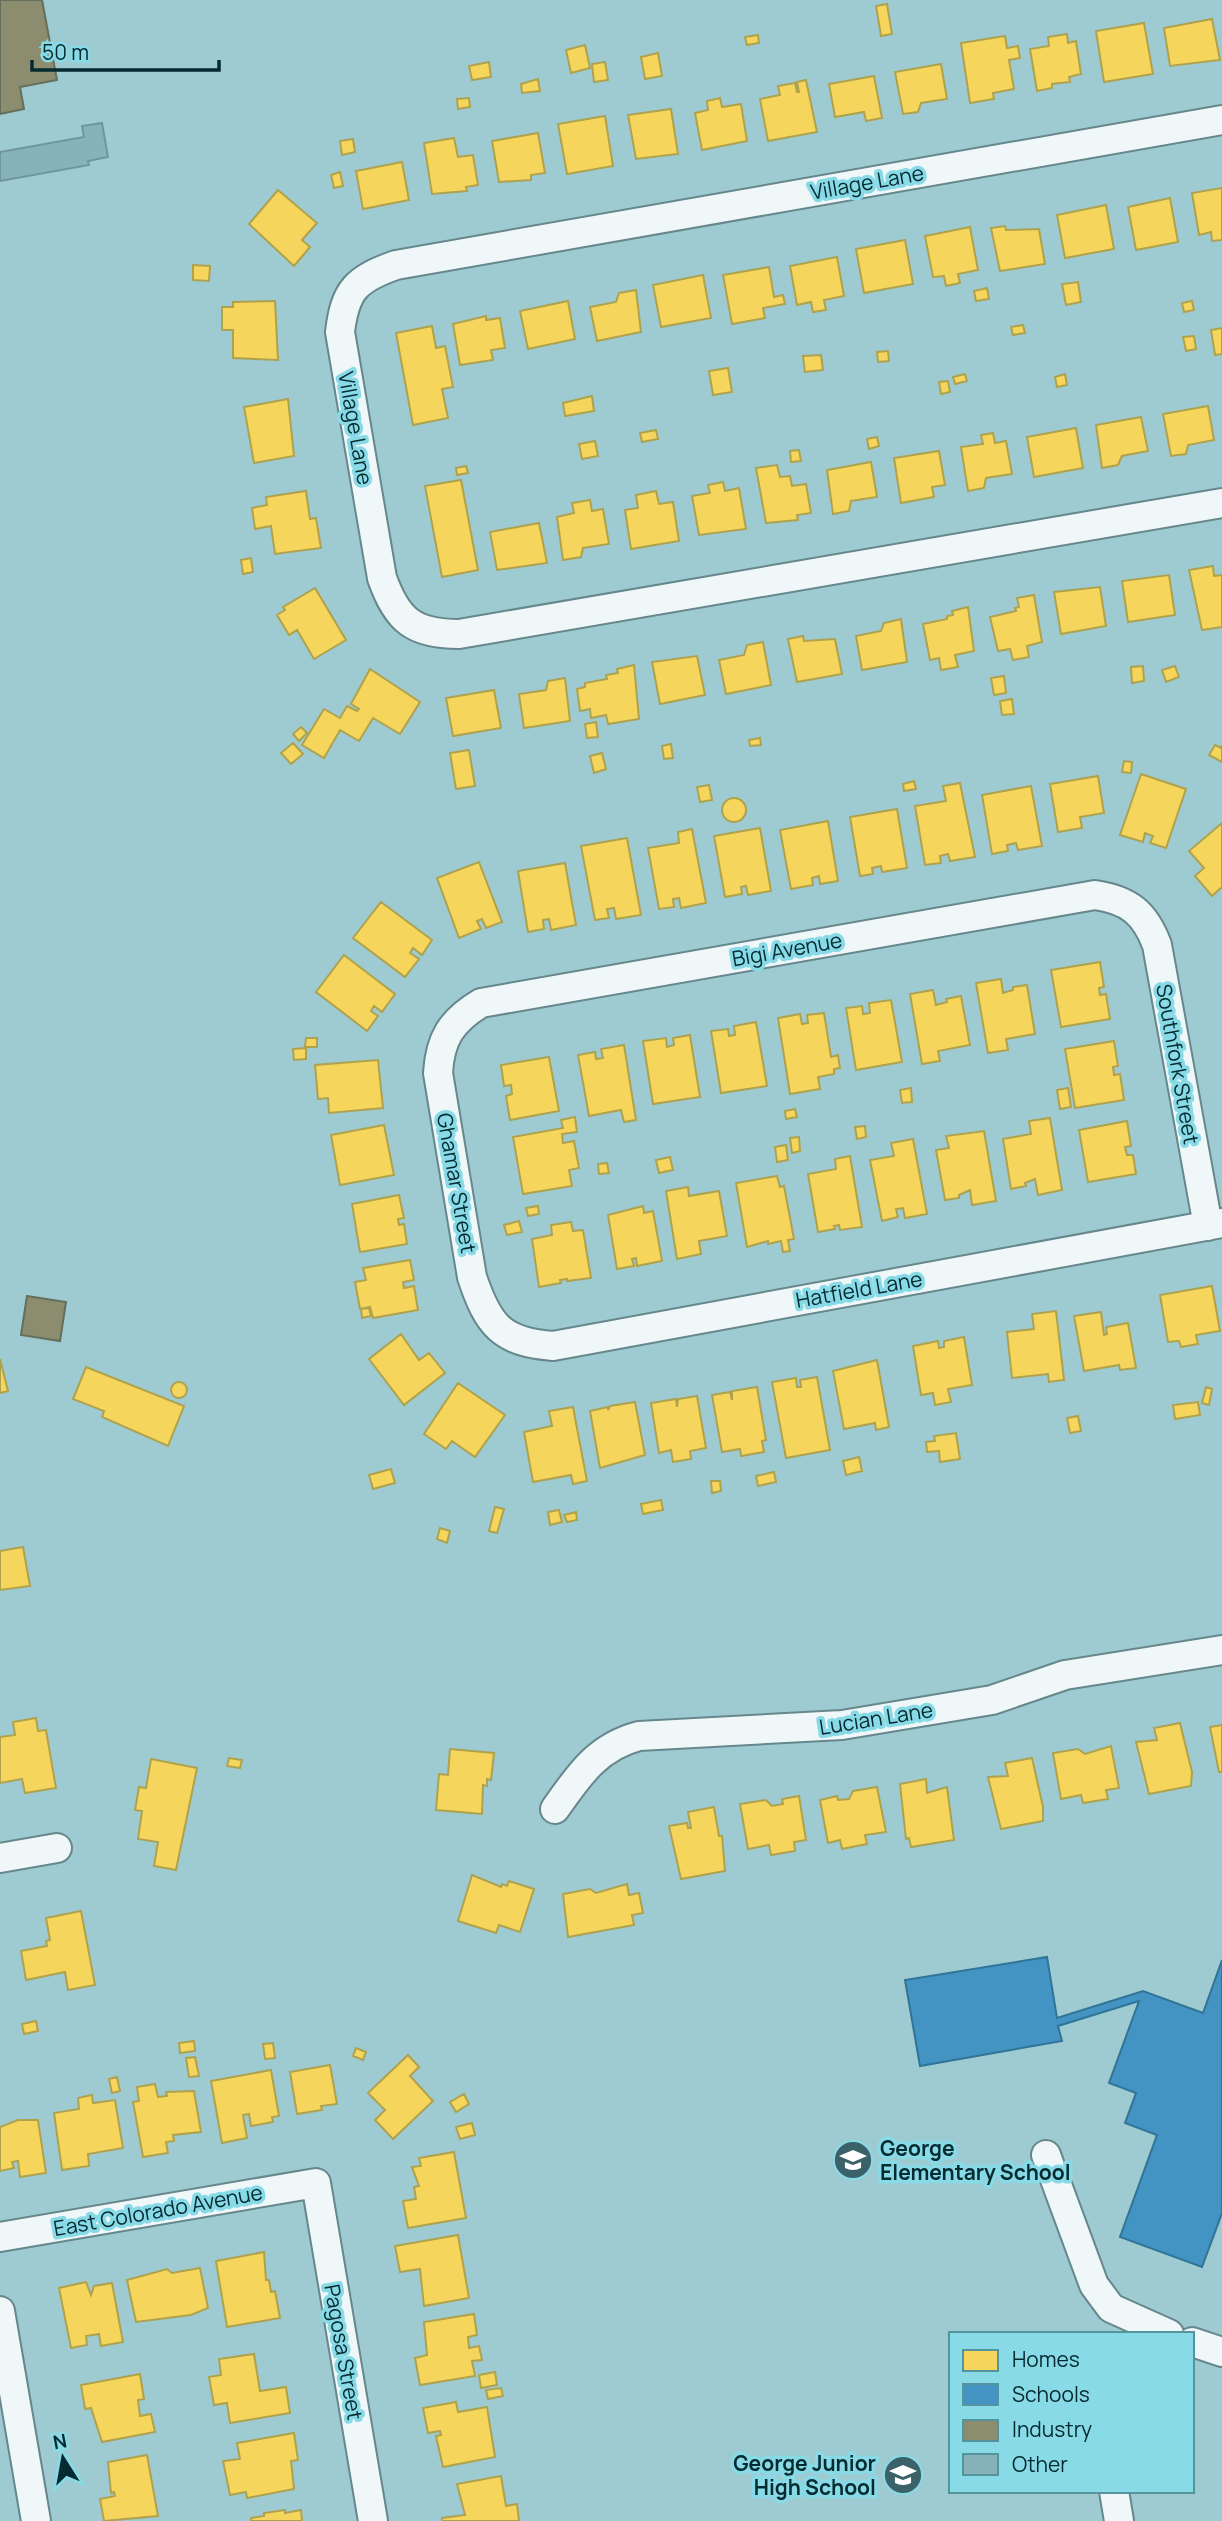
<svg xmlns="http://www.w3.org/2000/svg" width="1222" height="2521" viewBox="0 0 1222 2521" font-family="Manrope,sans-serif">
  <style>
    .homes { fill: #f6d55c; stroke: #aea24e; stroke-width: 2 }
    .schools { fill: #4393c3; stroke: #307497; stroke-width: 2 }
    .industry { fill: #8c8c6e; stroke: #646f5b; stroke-width: 2 }
    .building { fill: #86b3ba; stroke: #70969b; stroke-width: 2 }
    .lines { fill: none; stroke-linecap: round; stroke-linejoin: round }
    .minor-casing { stroke: #66878c; stroke-width: 32 }
    .minor { stroke: #f0f7f8; stroke-width: 28 }
    .labels { text-anchor: middle; dominant-baseline: central; stroke-width: 7; stroke-linejoin: round; paint-order: stroke }
    .street-label { font-size: 21px; fill: #052a2f; stroke: #88dae7 }
    .poi-label { font-size: 21px; font-weight: bold; fill: #052a2f; stroke: #88dae7; text-anchor: start }
  </style>
  <rect width="100%" height="100%" fill="#9ecbd1"/>
  <!-- homes -->
  <path class="homes" d="M887,4L892,34L881,36L876,6Z
    M1212,19L1220,60L1170,66L1164,28Z
    M1144,23L1153,74L1104,82L1096,31Z
    M1067,34L1068,43L1076,41L1081,74L1069,77L1070,82L1052,84V88L1037,91L1030,49L1049,46L1048,37Z
    M758,35L759,43L747,45L745,37Z
    M1005,36L1007,48L1018,46L1020,58L1009,60L1014,89L993,93L994,99L970,103L961,43Z
    M585,45L590,68L571,73L566,50Z
    M658,53L662,76L645,79L641,57Z
    M489,62L491,77L472,80L469,66Z
    M605,62L608,80L594,82L592,64Z
    M941,64L947,99L921,103L918,112L903,114L895,72Z
    M874,76L882,118L866,121L864,112L835,117L829,84Z
    M538,79L540,91L522,93L521,84Z
    M806,80L817,132L768,141L760,99L780,95L778,86L795,83L797,92H799L797,82Z
    M469,98L470,107L458,109L457,99Z
    M720,98L722,107L741,104L747,141L702,150L695,113L708,110L707,101Z
    M671,109L678,154L636,159L628,115Z
    M605,116L613,166L567,174L558,124Z
    M538,133L545,173L531,175V180L499,182L492,141Z
    M454,138L458,157L473,155L478,185L466,187L467,191L432,194L424,143Z
    M353,139L355,152L342,155L340,141Z
    M402,162L409,200L363,209L356,171Z
    M340,172L343,186L334,188L331,175Z
    M1222,188V240L1212,241L1211,232L1199,235L1192,193Z
    M278,190L317,223L302,240L310,247L294,266L249,224Z
    M1170,198L1178,242L1136,250L1128,207Z
    M1106,205L1114,249L1065,258L1057,215Z
    M1005,226L1006,230L1039,229L1045,264L1000,271L991,228Z
    M970,227L978,270L958,274L960,283L946,286L944,276L933,277L925,236Z
    M905,240L913,284L864,293L856,249Z
    M837,257L844,296L824,300L826,310L813,312L811,302L797,305L790,266Z
    M193,265L210,266L209,281L193,280Z
    M769,267L774,297L783,295L785,304L763,308L765,318L732,324L723,275Z
    M703,275L711,318L661,327L653,285Z
    M1078,282L1081,302L1066,305L1062,284Z
    M987,288L989,299L976,301L974,291Z
    M636,290L641,332L597,341L590,307L616,302L619,293Z
    M275,301L278,360L233,358V330H222V307H233V302Z
    M568,301L575,339L528,349L520,311Z
    M1192,301L1194,310L1184,312L1182,303Z
    M486,316V320L500,318L505,348L491,350L493,360L460,365L453,324Z
    M1023,325L1025,333L1013,335L1011,327Z
    M432,326L436,348L445,346L453,387L442,389L448,418L413,425L396,333Z
    M1222,328V354L1215,355L1211,330Z
    M1194,336L1196,349L1186,351L1183,337Z
    M888,351L889,361L878,362L877,352Z
    M821,355L823,370L805,372L803,356Z
    M728,368L732,392L713,395L709,371Z
    M965,374L967,381L955,384L953,377Z
    M1065,374L1067,385L1057,387L1055,377Z
    M948,381L950,392L941,394L939,382Z
    M592,396L594,411L565,416L563,403Z
    M288,399L294,456L254,463L244,407Z
    M1208,406L1214,440L1188,445L1186,454L1171,456L1163,414Z
    M1141,417L1148,451L1122,456L1118,465L1102,468L1096,425Z
    M1076,428L1083,468L1034,477L1027,437Z
    M656,430L658,439L642,442L640,433Z
    M993,433L995,443L1006,441L1012,474L986,478L984,488L968,491L961,447L983,444L981,435Z
    M877,437L879,446L869,449L867,439Z
    M595,441L598,456L582,459L579,444Z
    M799,450L801,461L791,462L790,451Z
    M939,451L945,485L932,487L934,497L901,503L894,458Z
    M871,462L877,497L851,501L849,511L833,514L827,470Z
    M777,465L780,477L790,476L792,486L806,484L811,513L797,515L798,520L766,523L756,468Z
    M466,466L468,473L457,475L456,468Z
    M461,480L478,570L442,577L425,486Z
    M723,482L725,491L739,488L746,529L699,535L692,496L710,493L708,485Z
    M306,491L310,519L316,518L321,548L275,554L271,526L255,529L252,508L267,505L266,497Z
    M656,491L659,504L673,502L679,541L631,549L625,510L638,508L636,495Z
    M590,500L592,511L603,509L609,544L583,548L581,557L563,560L557,517L574,513L572,503Z
    M539,523L547,563L497,570L490,532Z
    M251,558L253,572L243,574L241,560Z
    M1213,566L1214,576L1222,575V627L1202,630L1189,570Z
    M1169,575L1175,615L1128,622L1122,581Z
    M1100,587L1106,626L1061,634L1054,592Z
    M315,588L346,640L314,659L297,630L289,635L277,615L285,610L283,607Z
    M1034,595L1042,642L1027,646L1029,657L1013,660L1010,649L998,651L990,617L1016,611L1015,608L1019,607L1017,598Z
    M968,607L974,651L955,655L958,667L941,670L939,658L930,660L923,624L947,619V616L953,615L952,611Z
    M901,619L907,662L862,670L856,636L881,631L884,623Z
    M803,636L804,641L835,639L842,674L797,682L788,639Z
    M763,642L771,685L726,694L719,660L744,655L747,645Z
    M697,656L705,695L660,704L652,662Z
    M634,665L639,719L608,724L606,715L591,718L590,709L580,711L577,689L585,687V683L607,679L606,675L618,673L617,669Z
    M1143,666L1144,681L1132,683L1131,667Z
    M1175,666L1179,677L1166,682L1162,670Z
    M370,669L420,702L400,734L373,718L359,741L340,730L324,758L302,745L324,709L340,718L347,706L357,711L359,709L351,704Z
    M1004,676L1006,693L994,695L991,678Z
    M565,678L570,721L524,728L519,694L546,690L548,681Z
    M494,690L501,728L453,736L446,698Z
    M1012,699L1014,714L1002,715L1000,701Z
    M596,722L598,737L587,738L585,724Z
    M301,727L307,733L299,741L293,734Z
    M760,738L761,745L750,746L749,740Z
    M293,743L303,754L291,764L281,753Z
    M671,744L673,758L664,759L662,746Z
    M1215,745L1221,748L1222,745V762L1209,755Z
    M469,750L475,786L456,789L450,753Z
    M602,753L606,769L594,773L590,756Z
    M1124,761L1132,762L1131,773L1122,772Z
    M1141,774L1186,789L1166,848L1150,843L1153,836L1145,833L1143,842L1120,835Z
    M1098,776L1104,813L1080,817L1082,828L1058,832L1050,784Z
    M914,781L916,789L904,791L903,784Z
    M960,783L975,857L950,861L948,854L940,856L941,863L925,865L915,806L946,801L943,786Z
    M709,785L712,800L700,802L697,787Z
    M1031,786L1042,846L1018,850L1016,843L1007,845L1008,851L992,854L982,795Z
    M722 810a12 12 0 1 1 24 0a12 12 0 1 1-24 0Z
    M897,809L907,868L882,872L881,866L872,868L873,874L860,876L850,817Z
    M828,821L838,881L820,884L819,876L812,878L813,885L791,889L780,830Z
    M1222,823V887L1212,896L1195,876L1204,868L1189,851Z
    M760,828L771,891L748,895L746,886L741,887L742,894L725,897L714,836Z
    M692,829L706,903L681,908L679,898L673,899L674,907L659,909L648,848L679,843L678,832Z
    M627,838L641,915L616,919L614,908L607,909L609,918L595,920L581,846Z
    M479,862L502,922L486,928L482,919L477,921L481,929L459,938L437,878Z
    M565,863L576,925L551,930L549,919L543,920L544,929L528,932L518,871Z
    M381,902L432,940L422,955L413,948L410,953L419,959L405,977L353,938Z
    M344,955L395,994L382,1012L374,1006L371,1011L378,1016L367,1031L316,992Z
    M1100,962L1104,987L1099,988L1100,995L1106,994L1110,1019L1061,1027L1051,970Z
    M1001,979L1003,993L1013,990V987L1027,985L1035,1034L1006,1039L1008,1050L988,1053L976,983Z
    M933,990L936,1005L947,1002L946,999L961,996L970,1045L938,1051L940,1061L922,1064L910,994Z
    M891,1000L902,1062L856,1070L846,1008L862,1006L863,1014L870,1013L869,1003Z
    M824,1013L831,1057L838,1055L840,1068L834,1069V1074L818,1077L820,1089L790,1094L778,1018L800,1014L802,1024L808,1023L807,1015Z
    M756,1022L767,1086L721,1093L711,1031L728,1029L729,1036L735,1035L734,1026Z
    M690,1035L700,1097L653,1104L643,1041L666,1038L667,1047L674,1045L673,1038Z
    M306,1038H317V1047H305Z
    M1114,1041L1118,1066L1113,1067L1114,1075L1120,1074L1124,1100L1075,1108L1065,1049Z
    M624,1045L636,1120L624,1122L621,1110L589,1116L578,1055L595,1052L596,1059L603,1058L601,1049Z
    M306,1048V1059L294,1060L293,1049Z
    M549,1057L559,1111L510,1120L506,1096L512,1094L511,1085L504,1086L501,1065Z
    M378,1060L383,1108L329,1113L328,1098L318,1099L315,1065Z
    M911,1088L912,1102L902,1103L900,1090Z
    M1068,1088L1071,1107L1060,1109L1057,1090Z
    M795,1109L797,1117L786,1119L785,1111Z
    M575,1117L577,1132L562,1134L563,1143L574,1141L579,1168L569,1170L572,1186L523,1194L513,1137L563,1128L561,1120Z
    M1050,1118L1062,1190L1038,1195L1035,1179L1025,1183L1026,1186L1011,1189L1003,1139L1031,1134L1029,1121Z
    M1127,1121L1131,1146L1125,1147L1127,1155H1133L1136,1174L1088,1182L1079,1130Z
    M384,1125L394,1175L340,1185L331,1135Z
    M865,1126L866,1137L857,1139L855,1127Z
    M984,1131L996,1201L972,1205L970,1190L959,1195V1198L945,1200L936,1150L949,1148L946,1136Z
    M799,1137L800,1151L792,1153L790,1138Z
    M913,1139L927,1214L905,1218L903,1208L896,1209L898,1217L882,1221L870,1160L894,1156L891,1143Z
    M786,1145L788,1160L777,1162L775,1147Z
    M850,1156L862,1227L840,1230L839,1225L834,1226L835,1229L818,1232L808,1174L836,1169L835,1159Z
    M670,1157L673,1170L659,1173L656,1160Z
    M607,1163L609,1173L599,1174L598,1164Z
    M777,1176L780,1187L784,1186L794,1239L788,1240L790,1251L783,1252L781,1241L768,1244V1241L747,1247L736,1183Z
    M688,1187L689,1196L719,1191L727,1236L699,1241L701,1254L677,1259L666,1191Z
    M399,1195L404,1218L398,1219L399,1225L404,1224L407,1244L360,1252L352,1204Z
    M538,1206L539,1214L528,1216L526,1208Z
    M643,1206L644,1213L653,1211L662,1261L637,1266L636,1258L632,1259L634,1266L617,1269L608,1215Z
    M519,1221L522,1232L507,1235L504,1225Z
    M571,1222L573,1231L583,1230L591,1278L567,1281V1279L560,1280L561,1283L539,1287L532,1239L552,1235L551,1225Z
    M410,1260L414,1280L403,1282L404,1288L414,1286L418,1310L373,1318L370,1307L360,1309L355,1282L366,1280L363,1268Z
    M1212,1286L1220,1331L1196,1335L1198,1344L1181,1347L1179,1341L1168,1342L1160,1295Z
    M369,1308L371,1316L362,1318L361,1309Z
    M1056,1311L1064,1380L1049,1382L1048,1374L1012,1378L1007,1332L1034,1329L1032,1314Z
    M1101,1312L1104,1335L1107,1334L1106,1327L1128,1323L1136,1368L1120,1370L1119,1365L1084,1371L1074,1316Z
    M401,1334L419,1360L429,1353L445,1373L404,1405L369,1359Z
    M964,1337L972,1385L948,1389L951,1402L935,1405L933,1393L921,1395L913,1346L938,1341L939,1348L944,1347V1341Z
    M0,1359L8,1391L0,1393Z
    M877,1360L889,1427L876,1430L875,1423L844,1429L833,1371Z
    M86,1367L184,1406L168,1446L102,1417L104,1411L73,1399Z
    M817,1377L830,1450L786,1458L772,1382L796,1378L797,1387H801L800,1380Z
    M171 1390a8 8 0 1 1 16 0a8 8 0 1 1-16 0Z
    M458,1383L505,1415L475,1457L452,1441L446,1449L424,1434Z
    M757,1387L766,1440L762,1441L764,1452L741,1456L740,1449L722,1452L712,1395L730,1392L732,1400V1391Z
    M1206,1387L1212,1389L1209,1405L1202,1403Z
    M697,1396L706,1448L690,1451L691,1459L673,1462L671,1450L659,1453L651,1403L676,1399L677,1407L678,1399Z
    M635,1402L645,1455L600,1468L590,1411L608,1407V1410L610,1406Z
    M1198,1402L1200,1415L1175,1419L1173,1405Z
    M573,1407L587,1481L573,1484L571,1475L533,1482L524,1432L552,1426L549,1411Z
    M1078,1416L1081,1431L1070,1433L1067,1418Z
    M956,1433L960,1459L940,1462L939,1451L927,1452L926,1442L935,1441L934,1436Z
    M859,1457L862,1471L846,1475L843,1461Z
    M391,1469L395,1483L373,1489L369,1475Z
    M774,1472L776,1482L758,1486L756,1476Z
    M711,1481H720L721,1491L712,1493Z
    M661,1500L663,1510L643,1514L641,1504Z
    M495,1507L504,1509L497,1533L489,1531Z
    M559,1510L562,1522L550,1525L548,1512Z
    M576,1512L577,1520L567,1522L564,1515Z
    M440,1528L450,1531L447,1543L437,1539Z
    M23,1547L30,1586L0,1590V1551Z
    M36,1718L38,1731L46,1730L56,1788L25,1793L22,1779L0,1783V1737L15,1735L13,1722Z
    M1180,1723L1192,1772L1191,1786L1149,1794L1136,1742L1157,1740L1154,1728Z
    M1222,1725V1772H1219L1210,1727Z
    M1111,1746L1119,1788L1106,1790L1108,1799L1083,1803L1081,1795L1061,1799L1053,1753L1078,1749L1085,1754Z
    M450,1749L494,1753L491,1780L487,1779V1786L483,1785L482,1814L436,1810L439,1774L448,1775Z
    M229,1758L242,1760L240,1768L227,1766Z
    M1032,1758L1043,1807V1821L1001,1829L988,1777L1008,1776L1005,1763Z
    M151,1759L197,1768L176,1870L154,1866L158,1842L138,1839L142,1811L135,1810L139,1787L146,1788Z
    M926,1779L927,1793L947,1787L954,1840L911,1847L909,1838L906,1839L900,1784Z
    M877,1787L886,1832L865,1835L867,1844L842,1849L840,1840L828,1843L820,1800L837,1796L838,1800L849,1799L853,1791Z
    M799,1796L806,1840L794,1842L795,1851L771,1855L769,1845L748,1849L740,1804L766,1800L772,1806L783,1804L782,1799Z
    M714,1807L719,1836H722L725,1871L681,1879L669,1826L687,1823L688,1828H691L688,1812Z
    M472,1875L501,1887L502,1884L507,1886L509,1881L534,1889L520,1932L499,1925L496,1933L458,1921Z
    M627,1884L629,1895L639,1893L643,1913L632,1915L634,1925L568,1937L563,1894L590,1889L596,1893Z
    M81,1911L95,1985L68,1990L65,1972L26,1980L21,1951L47,1946L46,1941L50,1940L46,1918Z
    M36,2021L38,2031L24,2034L22,2024Z
    M194,2041L195,2051L180,2053L179,2043Z
    M273,2043L275,2058L265,2059L263,2044Z
    M356,2048L366,2052L363,2060L353,2056Z
    M408,2055L419,2067L410,2076L433,2101L393,2139L375,2120L385,2110L368,2093Z
    M195,2057L199,2076L189,2077L186,2058Z
    M330,2065L337,2104L321,2106L322,2110L297,2114L290,2072Z
    M271,2070L279,2116L272,2117L273,2122L251,2126L249,2114L243,2115L247,2138L222,2143L211,2081Z
    M117,2077L120,2091L112,2093L109,2079Z
    M155,2084L158,2097L167,2096L166,2092L194,2091L201,2132L173,2135L174,2141L166,2142L168,2153L143,2157L133,2102L139,2101L137,2087Z
    M464,2094L469,2104L456,2112L450,2102Z
    M92,2095L93,2103L115,2100L123,2148L88,2154L89,2166L62,2170L54,2113L79,2109L78,2098Z
    M18,2120H38L46,2173L20,2177L18,2161L12,2162L14,2168L0,2171V2127Z
    M472,2123L475,2135L460,2139L456,2127Z
    M454,2152L466,2218L408,2228L403,2201L416,2199L414,2187L419,2186L412,2167L421,2166L419,2158Z
    M458,2235L469,2298L424,2306L420,2269L400,2272L395,2246Z
    M264,2252L266,2280H269L271,2292L275,2291L280,2318L227,2327L216,2261Z
    M200,2268L208,2308L191,2315L136,2322L127,2280L167,2269L172,2273Z
    M86,2282L91,2295L94,2286L112,2283L123,2342L101,2346L99,2334L86,2336L87,2345L71,2348L59,2288Z
    M474,2314L477,2335L468,2337L469,2348L479,2346L482,2360L472,2361L475,2376L420,2385L415,2358L427,2355L424,2322Z
    M254,2354L260,2391L286,2387L290,2413L230,2423L227,2403L214,2405L209,2377L221,2375L219,2359Z
    M495,2372L497,2385L481,2388L479,2375Z
    M140,2374L144,2399L138,2400L140,2416L151,2414L155,2432L102,2442L91,2408L85,2409L81,2385Z
    M501,2388L503,2396L488,2399L486,2390Z
    M456,2402L458,2412L487,2407L495,2457L443,2467L436,2436L441,2435L440,2431L428,2433L423,2408Z
    M294,2433L298,2460L291,2461L294,2489L247,2498L246,2492L230,2495L223,2461L240,2459L237,2443Z
    M147,2455L158,2516L104,2521L100,2499L115,2496L114,2492L111,2493L108,2462Z
    M501,2476L506,2506L517,2504L519,2521H442V2518L465,2515L457,2484Z
    M285,2510V2513L301,2510L302,2521H251V2518L264,2516V2513Z"/>
  <!-- schools -->
  <path class="schools" d="M1047,1957L1057,2018L1143,1991L1203,2013L1222,1960V2213L1202,2267L1120,2237L1157,2135L1125,2123L1136,2093L1109,2083L1139,2001L1058,2026L1062,2041L920,2066L905,1980Z"/>
  <!-- industry -->
  <path class="industry" d="M0,0H42L57,80L20,87L24,109L0,114Z
    M27,1296L66,1302L60,1341L21,1335Z"/>
  <!-- building -->
  <path class="building" d="M102,123L108,157L88,161L89,165L0,181V152L84,137L82,126Z"/>
  <g class="lines">
    <!-- minor casing -->
    <g class="minor-casing">
      <path id="minor" d="M1222,120L396,265C356,279 345,290 340,332L382,578C397,620 413,634 459,634L1222,503
        M1208,1226L1157,945C1145,913 1129,900 1095,895L481,1003C451,1021 440,1039 438,1073L472,1277C488,1325 501,1342 553,1346L1222,1223
        M555,1809C579,1775 597,1747 639,1736L842,1725L992,1700L1065,1675L1222,1650
        M0,1858L57,1848
        M1046,2155L1094,2285L1111,2308L1169,2334
        M0,2237L316,2183L373,2521
        M0,2311L36,2521
        M1192,2342L1222,2352
        M1114,2491L1119,2521"/>
    </g>
    <!-- minor -->
    <use href="#minor" class="minor"/>
  </g>
  <!-- icons -->
  <defs>
    <g id="school-disc" transform="scale(2.0125)"><circle r="9.5" fill="#3b6268" stroke="#88dae7"/><path d="M0-5L7-2L0 1L-7-2ZM-4 1L0 2.5L4 1V4Q0 6-4 4Z" fill="#fff"/></g>
  </defs>
  <g fill-rule="evenodd">
    <use href="#school-disc" x="853" y="2160"/>
    <use href="#school-disc" x="903" y="2475"/>
  </g>
  <g class="labels">
    <!-- street labels -->
    <g class="street-label">
      <text transform="translate(867 182) rotate(-10)">Village Lane</text>
      <text transform="translate(356 428) rotate(80)">Village Lane</text>
      <text transform="translate(787 949) rotate(-10)">Bigi Avenue</text>
      <text transform="translate(1178 1064) rotate(80)">Southfork Street</text>
      <text transform="translate(457 1183) rotate(80)">Ghamar Street</text>
      <text transform="translate(859 1289) rotate(-10)">Hatfield Lane</text>
      <text transform="translate(876 1718) rotate(-9)">Lucian Lane</text>
      <text transform="translate(158 2210) rotate(-10)">East Colorado Avenue</text>
      <text transform="translate(344 2352) rotate(80)">Pagosa Street</text>
    </g>
    <!-- poi labels -->
    <g class="poi-label">
      <text x="880" y="2148">George<tspan x="880" dy="24">Elementary School</tspan></text>
      <text x="876" y="2463" text-anchor="end">George Junior<tspan x="876" dy="24">High School</tspan></text>
    </g>
  </g>
  <!-- legend -->
  <rect x="949" y="2332" width="245" height="161" fill="#88dae7" stroke="#54949d" stroke-width="2"/>
  <rect x="963" y="2350" width="35" height="21" fill="#f6d55c" stroke="#54949d" stroke-width="2"/>
  <text x="1012" y="2367" font-size="21" fill="#052a2f">Homes</text>
  <rect x="963" y="2384" width="35" height="21" fill="#4393c3" stroke="#54949d" stroke-width="2"/>
  <text x="1012" y="2402" font-size="21" fill="#052a2f">Schools</text>
  <rect x="963" y="2420" width="35" height="21" fill="#8c8c6e" stroke="#54949d" stroke-width="2"/>
  <text x="1012" y="2437" font-size="21" fill="#052a2f">Industry</text>
  <rect x="963" y="2454" width="35" height="21" fill="#86b3ba" stroke="#54949d" stroke-width="2"/>
  <text x="1012" y="2472" font-size="21" fill="#052a2f">Other</text>
  <!-- north arrow -->
  <g transform="translate(63 2458) rotate(349)" stroke="#88dae7" stroke-width="5" paint-order="stroke">
  <path d="M0-5L12 26L0 18L-12 26Z" fill="#052a2f"/>
  <text y="-10" font-size="19" font-weight="bold" text-anchor="middle" fill="#052a2f">N</text>
  </g>
  <!-- scale -->
  <path d="M32 60v10h187v-10" fill="none" stroke="#052a2f" stroke-width="3.5"/>
  <text x="42" y="60" font-size="21" fill="#052a2f" stroke="#88dae7" stroke-width="5" paint-order="stroke">50 m</text>
</svg>
